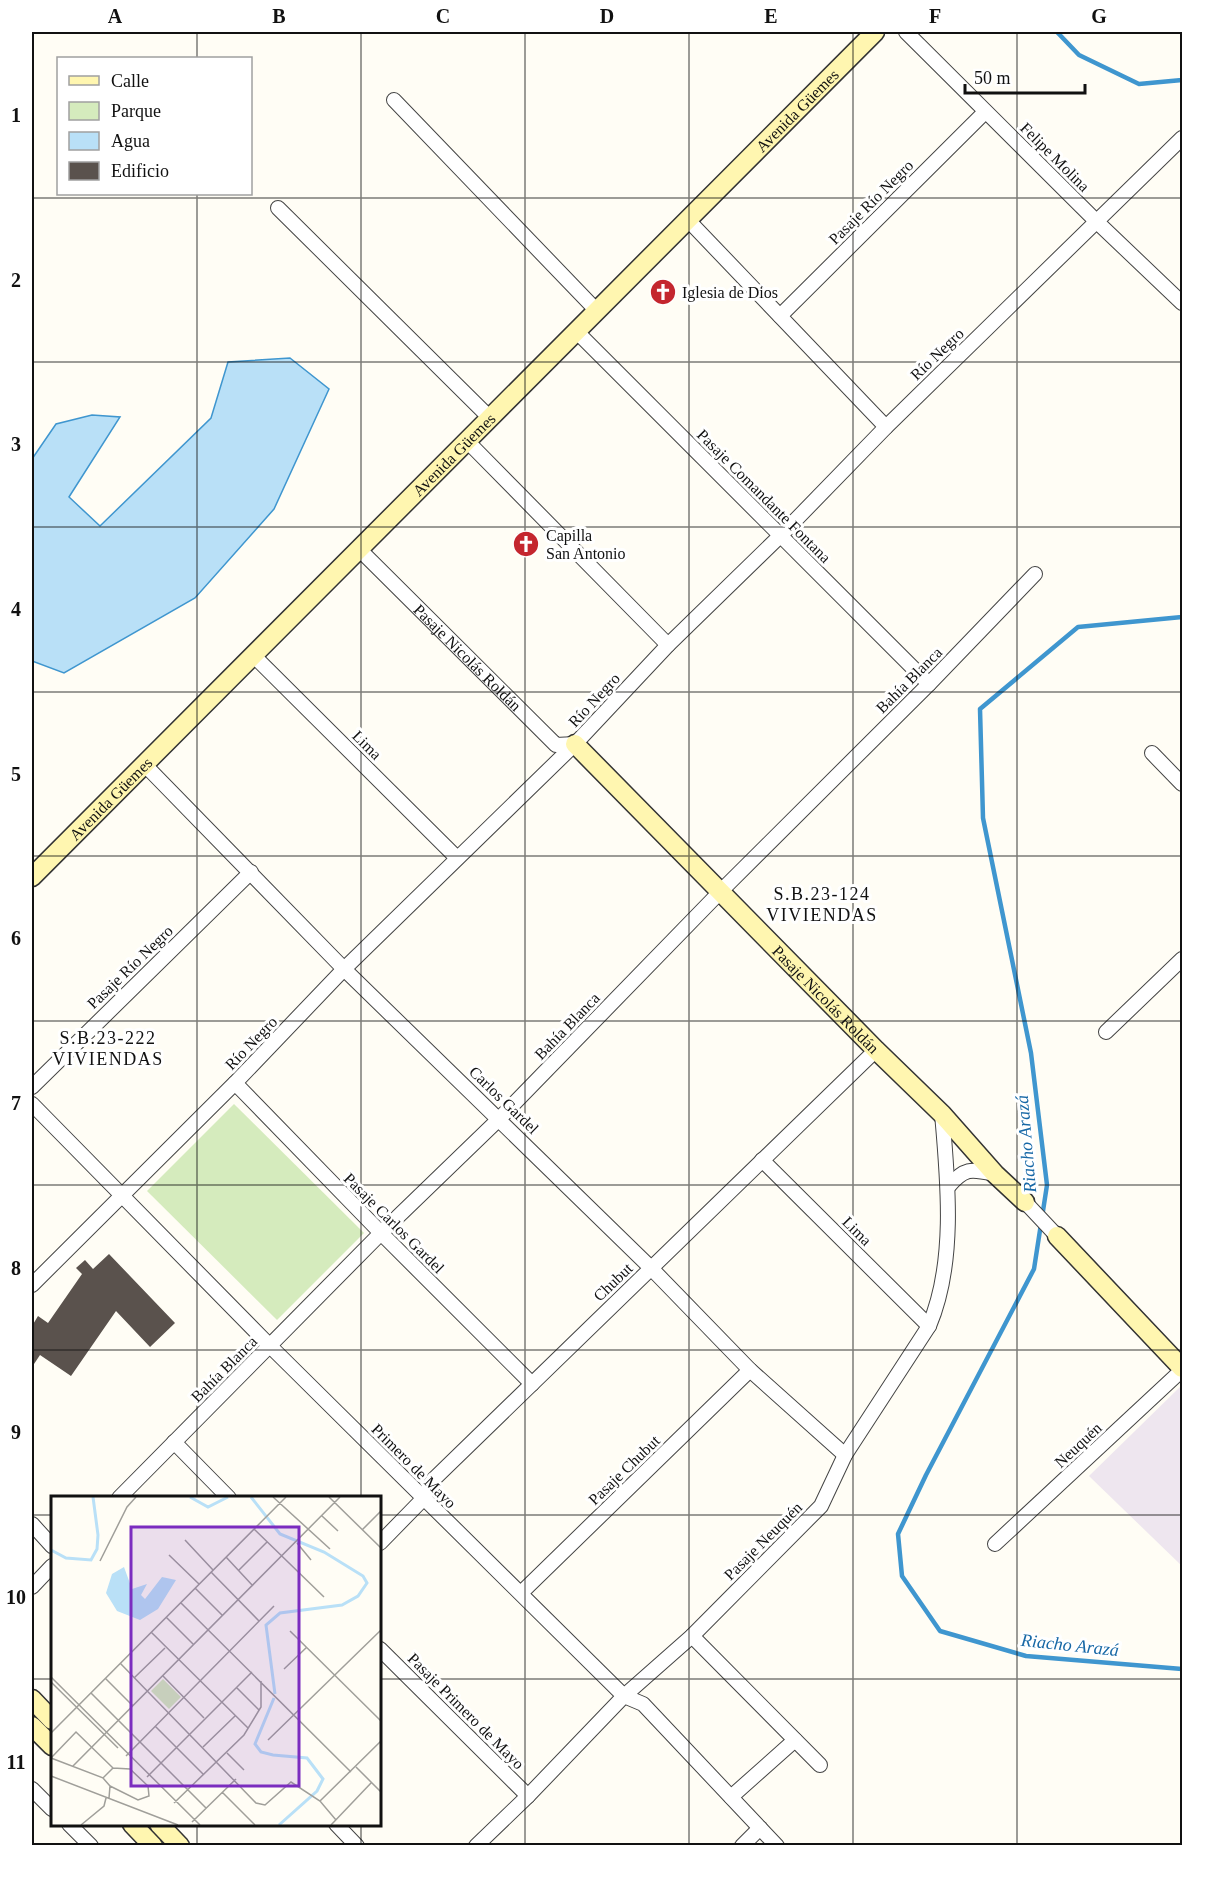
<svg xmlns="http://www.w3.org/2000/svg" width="1214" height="1877" viewBox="0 0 1214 1877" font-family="Georgia,serif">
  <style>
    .industrial { fill: #eee6ef }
    .green { fill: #d5ebbd }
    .water { fill: #b9e0f7; stroke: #3f96cf; stroke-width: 1.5 }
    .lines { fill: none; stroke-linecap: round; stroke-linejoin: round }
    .stream { stroke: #3f96cf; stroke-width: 4.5 }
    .building { fill: #5a524d }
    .street-casing { stroke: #444; stroke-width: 16 }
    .secondary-casing { stroke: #333; stroke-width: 21 }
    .street { stroke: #fff; stroke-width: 14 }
    .secondary { stroke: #fff6b0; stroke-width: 18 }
    .grid { fill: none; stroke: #111; stroke-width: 1.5; stroke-opacity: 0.55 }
    .labels { text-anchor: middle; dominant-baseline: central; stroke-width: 6; stroke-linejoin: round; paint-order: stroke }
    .street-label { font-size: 16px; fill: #111; stroke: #fff }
    .poi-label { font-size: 16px; fill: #111; stroke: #fff; text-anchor: start }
    .neighbourhood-label { font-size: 18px; letter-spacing: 1.5px; fill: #111; stroke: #fff }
    .water-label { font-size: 18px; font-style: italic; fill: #1768a6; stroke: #fff }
    .inset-river { fill: none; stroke: #b9e0f7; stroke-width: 3 }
    .inset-road { fill: none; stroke: #a09f9a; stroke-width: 1.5 }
    .view { fill: #7b2cbf; fill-opacity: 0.15; stroke: #7b2cbf; stroke-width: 3 }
    .inset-edge { fill: none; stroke: #111; stroke-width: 3 }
    .neatline { fill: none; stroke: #111; stroke-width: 2 }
    .grid-label { font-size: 20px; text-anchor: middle; font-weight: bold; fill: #111 }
  </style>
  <rect width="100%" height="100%" fill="#fffdf5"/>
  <!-- industrial -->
  <path class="industrial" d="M1182,1385V1566L1089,1476Z"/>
  <!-- green -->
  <path class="green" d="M234,1104L364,1233L277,1320L147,1191Z"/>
  <!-- water -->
  <path class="water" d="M290,358L329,389L274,509L195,598L64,673L32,661V459L56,424L92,415L120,417L69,497L100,526L211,418L228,362Z"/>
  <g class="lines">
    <!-- stream -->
    <path class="stream" d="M1057,32L1079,55L1139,84L1182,80
      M1182,617L1078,627L980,709L983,818L1031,1053L1047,1185L1034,1269L926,1475L898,1534L902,1576L940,1631L1026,1656L1182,1669"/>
  </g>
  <!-- building -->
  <path class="building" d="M109,1254L175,1323L150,1347L116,1311L71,1376L40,1355L32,1367V1326L38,1316L48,1323L82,1274L76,1268L85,1260L93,1269Z"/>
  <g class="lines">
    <!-- street casing -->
    <g class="street-casing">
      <g id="street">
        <path d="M906,32L1096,221L1182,303"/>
        <path d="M394,100L597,311"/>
        <path d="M278,208L490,418"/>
        <path d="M688,220L886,427"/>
        <path d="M780,316L985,112"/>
        <path d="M577,332L929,684"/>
        <path d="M467,441L668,645"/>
        <path id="s1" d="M360,550L556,745L575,744"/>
        <path d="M254,656L457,858"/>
        <path d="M1152,753L1182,784"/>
        <path d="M144,764L344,969L651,1268L750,1370L845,1455"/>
        <path d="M1106,1032L1182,959"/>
        <path d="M235,1083L381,1233L532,1384"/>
        <path d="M32,1087L251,872"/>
        <path d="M32,1104L270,1346L624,1696L643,1704L777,1846"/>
        <path d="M762,1160L929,1326"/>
        <path d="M948,1187C965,1167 971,1169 995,1174"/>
        <path d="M1025,1202L1057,1236"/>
        <path d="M32,1285L235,1083L344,969L575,744L668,645L780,536L886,427L1182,138"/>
        <path d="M174,1442L229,1498"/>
        <path d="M119,1498L381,1233L499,1119L720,892L929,684L1035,574"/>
        <path d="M32,1524L52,1546"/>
        <path d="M380,1543L423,1499L433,1480L876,1050"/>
        <path d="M995,1544L1182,1370"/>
        <path d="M32,1587L52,1566"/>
        <path d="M521,1593L750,1370"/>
        <path d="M692,1636L820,1765"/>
        <path d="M380,1649L528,1796"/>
        <path d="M32,1789L52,1809"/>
        <path d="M731,1797L795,1740"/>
        <path d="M69,1824L91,1846"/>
        <path d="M336,1824L357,1846"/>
        <path d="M476,1846L528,1796L624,1696L692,1636L821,1506L845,1455L929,1326C956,1263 948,1181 942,1114"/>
        <path d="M742,1846L760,1828"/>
      </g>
    </g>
    <!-- secondary casing -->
    <g class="secondary-casing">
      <g id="secondary">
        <path id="s2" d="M575,744L876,1050L942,1114L995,1174L1025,1202"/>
        <path id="s3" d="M32,877L875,32"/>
        <path d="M1057,1236L1182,1368"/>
        <path d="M32,1699L52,1720"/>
        <path d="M32,1726L52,1746"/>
        <path d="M132,1824L153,1846"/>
        <path d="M159,1824L180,1846"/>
      </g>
    </g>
    <!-- street -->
    <use href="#street" class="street"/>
    <!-- secondary -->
    <use href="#secondary" class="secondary"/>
  </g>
  <!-- grid -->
  <path class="grid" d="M197,32V58M361,32V1498M525,32V1846M689,32V1846M853,32V1846M1017,32V1846M197,194V1498M32,198H1182M32,362H1182M32,527H1182M32,692H1182M32,856H1182M32,1021H1182M32,1185H1182M32,1350H1182M32,1515H52M380,1515H1182M32,1679H52M380,1679H1182M197,1824V1846M361,1824V1846"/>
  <!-- icons -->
  <defs>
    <g id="church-disc" transform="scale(1.35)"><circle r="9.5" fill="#c4262e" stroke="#fff"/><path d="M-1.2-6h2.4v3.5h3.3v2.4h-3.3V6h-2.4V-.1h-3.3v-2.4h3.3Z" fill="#fff"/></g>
  </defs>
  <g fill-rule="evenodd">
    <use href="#church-disc" x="663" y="292"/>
    <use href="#church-disc" x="526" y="544"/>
  </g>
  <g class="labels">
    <!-- street labels -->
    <g class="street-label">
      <text stroke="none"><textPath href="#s3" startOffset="1083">Avenida Güemes</textPath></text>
      <text transform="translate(1055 157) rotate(45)">Felipe Molina</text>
      <text transform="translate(871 202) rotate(-45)">Pasaje Río Negro</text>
      <text transform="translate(937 354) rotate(-44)">Río Negro</text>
      <text stroke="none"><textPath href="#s3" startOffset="597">Avenida Güemes</textPath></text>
      <text transform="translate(764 496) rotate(45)">Pasaje Comandante Fontana</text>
      <text stroke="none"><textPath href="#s1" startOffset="152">Pasaje Nicolás Roldán</textPath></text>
      <text transform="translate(909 680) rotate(-45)">Bahía Blanca</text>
      <text transform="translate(594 700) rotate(-47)">Río Negro</text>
      <text transform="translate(367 745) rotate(45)">Lima</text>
      <text stroke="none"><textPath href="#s3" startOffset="111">Avenida Güemes</textPath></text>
      <text transform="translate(130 967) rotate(-44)">Pasaje Río Negro</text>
      <text stroke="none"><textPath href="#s2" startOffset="358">Pasaje Nicolás Roldán</textPath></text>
      <text transform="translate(567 1026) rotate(-46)">Bahía Blanca</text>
      <text transform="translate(251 1043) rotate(-46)">Río Negro</text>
      <text transform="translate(504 1100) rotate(44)">Carlos Gardel</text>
      <text transform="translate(394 1223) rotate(45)">Pasaje Carlos Gardel</text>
      <text transform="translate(857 1231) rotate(45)">Lima</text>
      <text transform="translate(613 1282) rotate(-44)">Chubut</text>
      <text transform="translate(224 1369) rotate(-45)">Bahía Blanca</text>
      <text transform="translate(1078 1445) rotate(-43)">Neuquén</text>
      <text transform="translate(414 1466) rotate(45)">Primero de Mayo</text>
      <text transform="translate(624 1470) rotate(-44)">Pasaje Chubut</text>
      <text transform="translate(763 1541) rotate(-45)">Pasaje Neuquén</text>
      <text transform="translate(466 1711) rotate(45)">Pasaje Primero de Mayo</text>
    </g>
    <!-- poi labels -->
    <g class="poi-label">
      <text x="682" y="292">Iglesia de Dios</text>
      <text x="546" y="535">Capilla<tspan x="546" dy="18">San Antonio</tspan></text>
    </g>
    <!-- neighbourhood labels -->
    <g class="neighbourhood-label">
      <text x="822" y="894">S.B.23-124<tspan x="822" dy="21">VIVIENDAS</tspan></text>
      <text x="108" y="1038">S.B.23-222<tspan x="108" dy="21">VIVIENDAS</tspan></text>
    </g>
    <!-- water labels -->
    <g class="water-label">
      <text transform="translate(1026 1144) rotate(-95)">Riacho Arazá</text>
      <text transform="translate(1070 1645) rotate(6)">Riacho Arazá</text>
    </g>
  </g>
  <!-- overview -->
  <g transform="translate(51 1496)">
    <rect width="330" height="330" fill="#fffdf5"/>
    <path d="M112,183L130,201L118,213L100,195Z" fill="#d5ebbd"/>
    <path d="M73,71L81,93L96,88L90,99L94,103L111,81L125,84L107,113L89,124L66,115L55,97L61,78Z" fill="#b9e0f7"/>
    <path class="inset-river" d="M139,1L157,11L177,1M200,1L229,38L273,56L312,80L316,87L307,100L291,109L229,117L215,129L224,198M0,54L15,62L40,64L46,53L47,39L42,1M223,202L204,248L210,256L222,259L256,262L272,283L266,295L228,329"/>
    <path class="inset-road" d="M222,1L279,53M278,1L330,52M271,20L287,35M203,33L273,101M311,34L330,15M134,44L162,74M246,47L260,64M118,59L148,88M175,61L202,90M49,65L76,11L85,1M188,74L216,46M160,76L208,125M144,92L172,120M130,107L300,276M115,121L143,149M239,135L330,225M100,136L197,232M69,167L205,307L214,309L240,286L269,305L285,324M233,173L256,151M112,180L153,222M0,181L149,329M54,182L82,210M83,182L114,152M0,186L67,252M185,191L208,214M40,197L155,312M104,230L153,279M0,237L235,1M217,244L330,134M152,251L184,220M176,257L193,274M75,260L223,110M0,262L52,282L62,272L79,273L97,290L98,300L87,304L59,290M0,262L25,236L62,272M22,270L289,1M305,271L330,296M0,280L127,329M96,281L201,176M52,282L59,290L58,302M171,296L204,329M269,305L330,245M123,307L193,239L210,211V185M141,326L185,283M30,329L53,310L55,302M280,329L320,287"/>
    <path class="view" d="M80,31H248V290H80Z"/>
    <rect width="330" height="330" class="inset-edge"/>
  </g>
  <!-- border -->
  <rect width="1214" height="1877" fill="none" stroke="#ffffff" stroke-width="66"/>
  <!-- legend -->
  <rect x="57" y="57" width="195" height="138" fill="#ffffff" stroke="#a0a0a0" stroke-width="1.5"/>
  <rect x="69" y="76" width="30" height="9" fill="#fff6b0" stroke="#a0a0a0" stroke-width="1.5"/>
  <text x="111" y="87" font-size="18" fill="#111111">Calle</text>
  <rect x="69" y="102" width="30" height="18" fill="#d5ebbd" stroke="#a0a0a0" stroke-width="1.5"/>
  <text x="111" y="117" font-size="18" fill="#111111">Parque</text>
  <rect x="69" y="132" width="30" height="18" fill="#b9e0f7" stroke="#a0a0a0" stroke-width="1.5"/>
  <text x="111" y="147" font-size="18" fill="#111111">Agua</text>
  <rect x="69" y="162" width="30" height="18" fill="#5a524d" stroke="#a0a0a0" stroke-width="1.5"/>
  <text x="111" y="177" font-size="18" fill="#111111">Edificio</text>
  <!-- scale -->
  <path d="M965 84v9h120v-9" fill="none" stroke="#111111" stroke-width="3"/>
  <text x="974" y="84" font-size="18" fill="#111111" stroke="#ffffff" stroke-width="4.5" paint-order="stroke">50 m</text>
  <rect x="33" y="33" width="1148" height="1811" class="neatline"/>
  <g class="grid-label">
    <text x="115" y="23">A</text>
    <text x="279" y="23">B</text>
    <text x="443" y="23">C</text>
    <text x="607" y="23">D</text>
    <text x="771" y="23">E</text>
    <text x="935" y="23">F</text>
    <text x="1099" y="23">G</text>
    <text x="16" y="122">1</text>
    <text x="16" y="287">2</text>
    <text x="16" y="451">3</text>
    <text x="16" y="616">4</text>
    <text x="16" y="781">5</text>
    <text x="16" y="945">6</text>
    <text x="16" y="1110">7</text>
    <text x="16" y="1275">8</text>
    <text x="16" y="1439">9</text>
    <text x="16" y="1604">10</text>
    <text x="16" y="1769">11</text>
  </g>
</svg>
